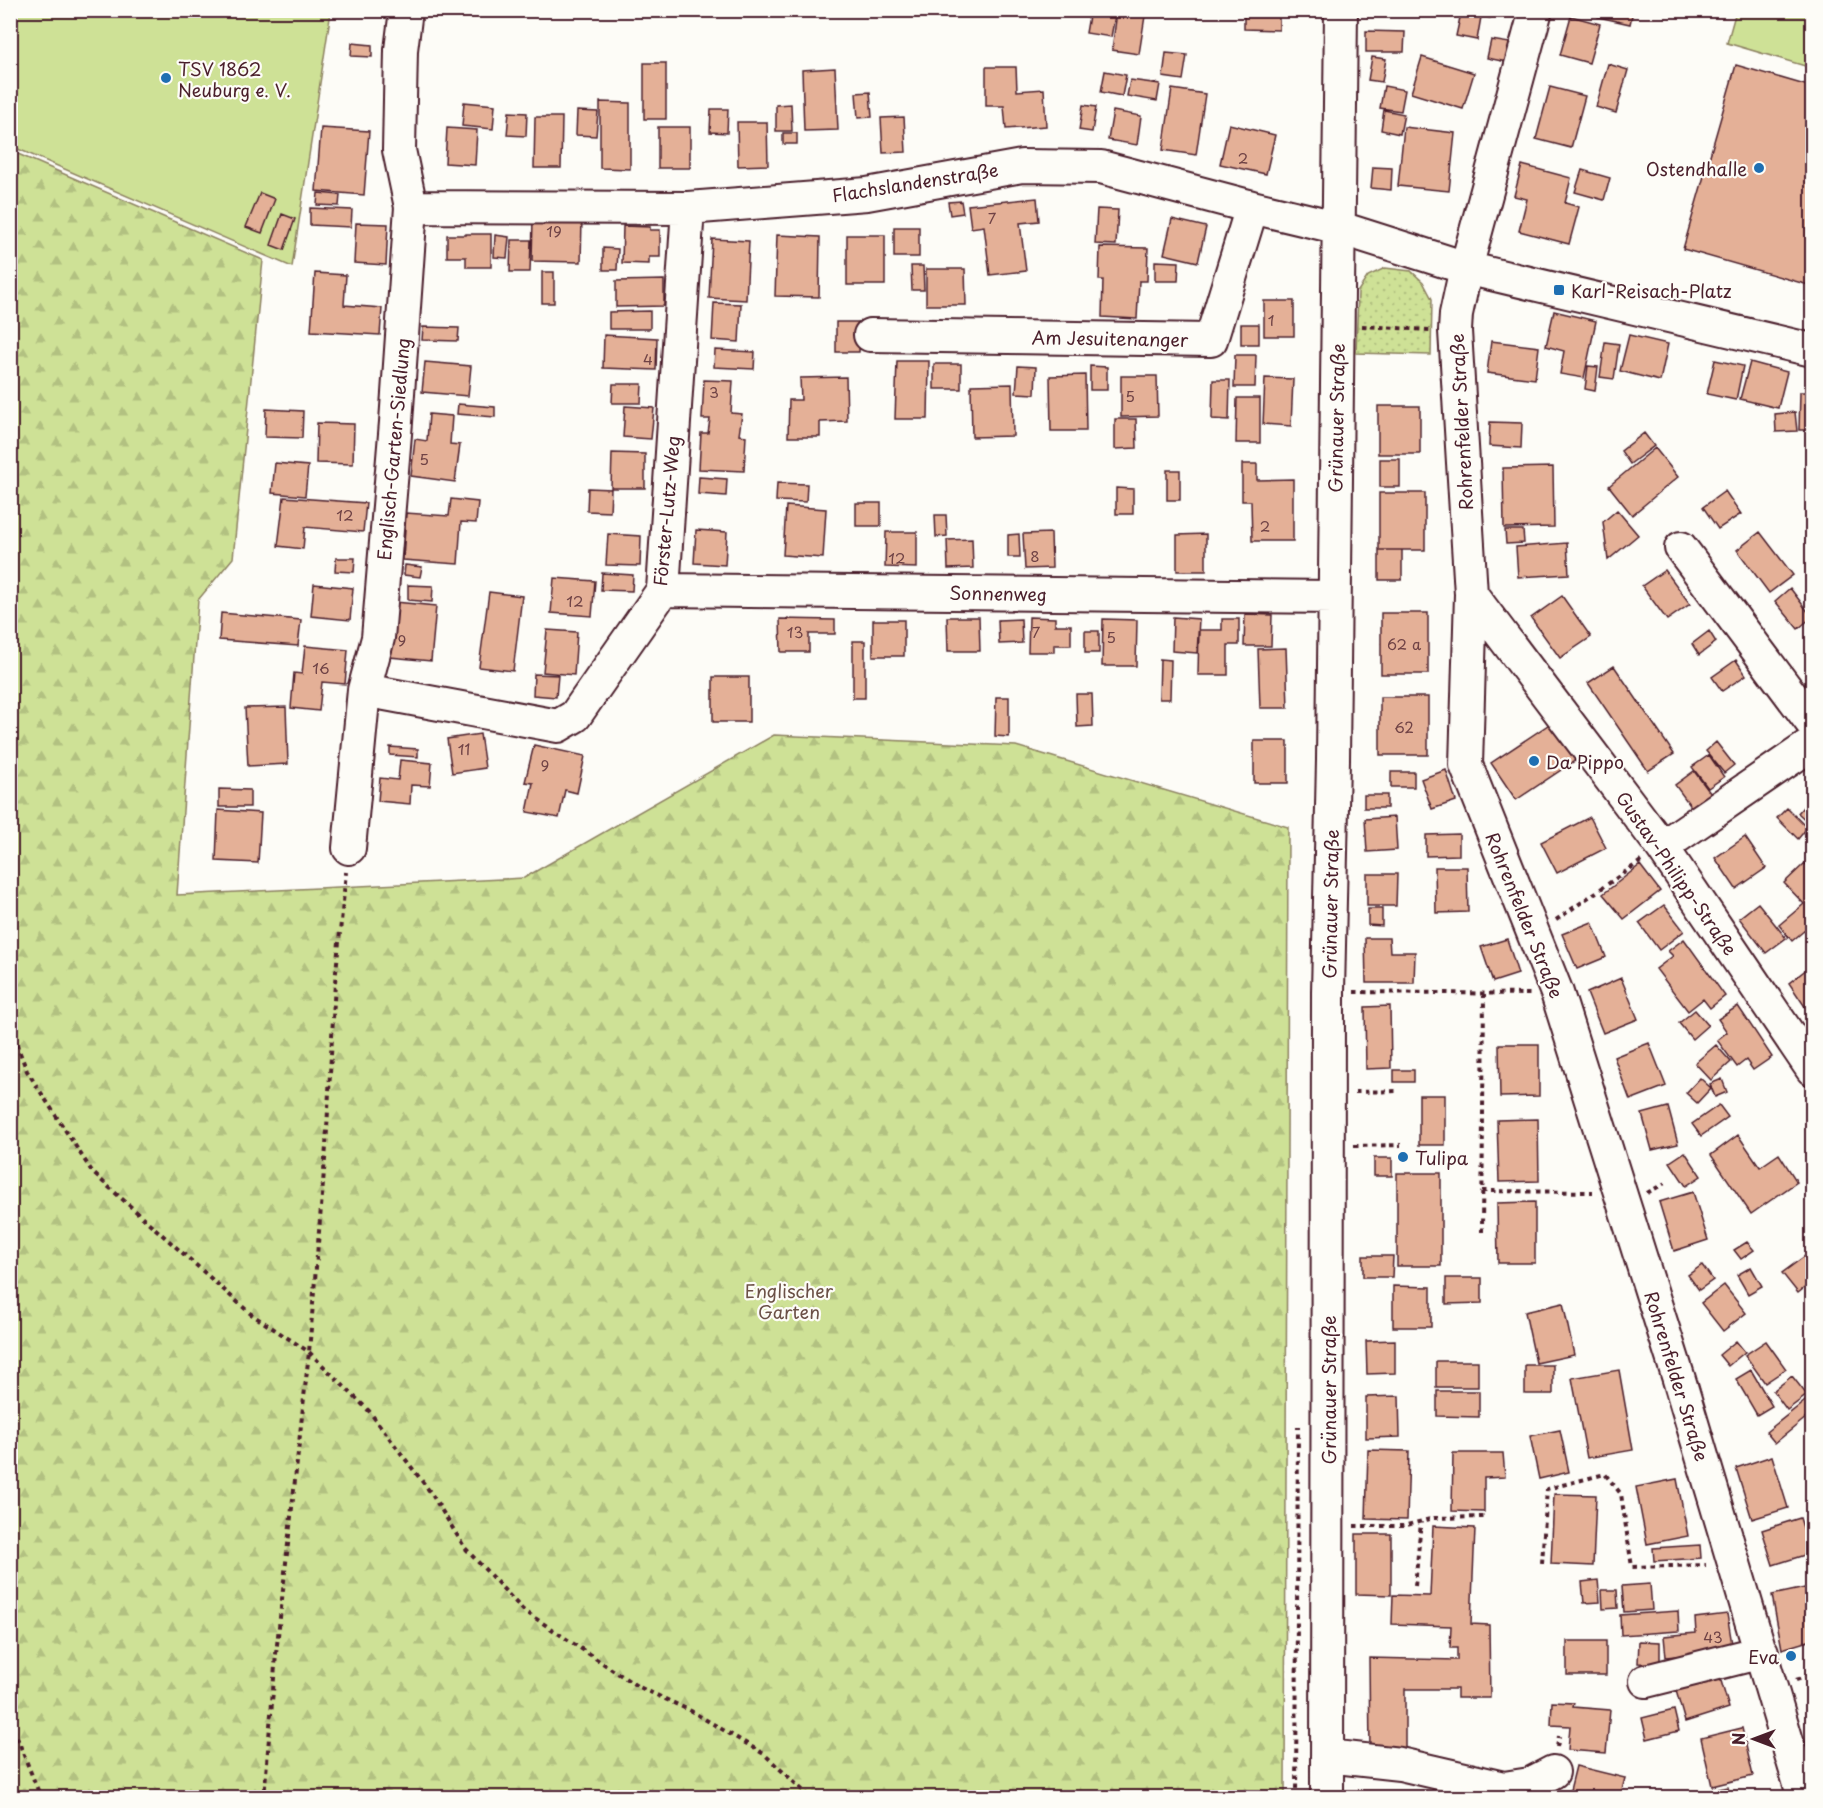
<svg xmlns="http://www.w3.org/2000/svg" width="1823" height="1808" viewBox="0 0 1823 1808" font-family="'Playpen Sans',sans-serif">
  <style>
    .grass { fill: url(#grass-dots); stroke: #8c8060; stroke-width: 1.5 }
    .forest { fill: url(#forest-firs); stroke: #8c8060; stroke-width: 1.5 }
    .park { fill: #cee196; stroke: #8c8060; stroke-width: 1.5 }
    .building { fill: #e4b097; stroke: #4a1f2b; stroke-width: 1.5 }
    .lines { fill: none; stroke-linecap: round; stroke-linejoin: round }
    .minor-casing { stroke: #4a1f2b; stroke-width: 36 }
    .path { stroke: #4a1f2b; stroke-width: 4; stroke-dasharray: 4.5 4.5; stroke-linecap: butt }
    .minor { stroke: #fdfcf7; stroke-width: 32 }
    .poi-dot { fill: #1f6fb2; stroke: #fdfcf7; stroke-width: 2 }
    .labels { text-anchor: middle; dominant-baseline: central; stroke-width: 4.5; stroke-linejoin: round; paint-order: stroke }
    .number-label { font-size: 15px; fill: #704346 }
    .poi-label { font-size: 18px; fill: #4a1f2b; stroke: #fdfcf7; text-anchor: start }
    .street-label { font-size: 18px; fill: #4a1f2b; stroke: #fdfcf7 }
    .park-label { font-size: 18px; fill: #6b5046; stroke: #fdfcf7 }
  </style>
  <defs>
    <pattern id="grass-dots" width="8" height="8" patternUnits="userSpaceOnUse" patternTransform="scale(1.5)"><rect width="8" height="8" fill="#cee196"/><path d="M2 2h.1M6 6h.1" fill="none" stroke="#b2c181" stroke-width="1.8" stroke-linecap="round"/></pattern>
    <pattern id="forest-firs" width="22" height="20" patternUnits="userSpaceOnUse" patternTransform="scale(1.5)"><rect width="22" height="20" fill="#cee196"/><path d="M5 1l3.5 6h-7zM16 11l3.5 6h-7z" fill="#b2c181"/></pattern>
  </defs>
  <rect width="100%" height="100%" fill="#fdfcf7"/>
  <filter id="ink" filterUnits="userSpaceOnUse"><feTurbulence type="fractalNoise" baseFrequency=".0167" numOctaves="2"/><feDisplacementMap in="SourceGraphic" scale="12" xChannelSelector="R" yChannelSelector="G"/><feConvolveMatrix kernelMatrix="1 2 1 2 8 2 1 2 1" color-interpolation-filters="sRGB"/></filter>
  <g filter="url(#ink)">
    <!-- grass -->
    <path class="grass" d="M1385,268L1411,271L1423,282L1432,299L1431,355L1356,353L1358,291L1368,276Z"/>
    <!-- forest -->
    <path class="forest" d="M11,151L263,260L233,558L198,600L177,895L524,878L774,735L1016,746L1288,827L1285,1797H11Z"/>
    <!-- park -->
    <path class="park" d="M10,11H331L292,267L11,146Z
      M1736,11H1812V68L1727,43Z"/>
    <!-- building -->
    <path class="building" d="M1090,10H1116L1111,37L1086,33Z
      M1244,10H1279V30L1244,29Z
      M1458,10H1492L1490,18Z
      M1599,10L1633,11L1630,24L1598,17Z
      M1117,12L1145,16L1139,54L1112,50Z
      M1461,13L1481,17L1477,40L1456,36Z
      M1571,16L1600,24L1589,63L1560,55Z
      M1366,31L1405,32L1404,52H1366Z
      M1491,40L1510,43L1507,62L1487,58Z
      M352,43L372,45V57L351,56Z
      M1166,53L1187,55L1183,80L1163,77Z
      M1372,57L1386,59L1382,82L1368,80Z
      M1422,57L1474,73L1463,109L1411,93Z
      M644,63H666V119H644Z
      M1608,64L1628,70L1616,113L1596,107Z
      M1736,65L1812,87V286L1683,249Z
      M986,67H1016L1017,91L1044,89L1046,126L1006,129L1004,106H986Z
      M835,68L838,130L804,131L802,70Z
      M1105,71L1126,75L1122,96L1101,92Z
      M1130,80L1160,84L1157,101L1127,96Z
      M1384,86L1405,90L1401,111L1380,108Z
      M1550,87L1585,96L1571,148L1536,139Z
      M1172,89L1205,94L1196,155L1163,150Z
      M870,92L872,117L858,118L856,93Z
      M464,102L495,105L493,129L462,126Z
      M600,102L630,103V169L600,168Z
      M791,104L792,131H776V105Z
      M1083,105L1096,107L1092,132L1079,130Z
      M711,109H728L727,133L710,132Z
      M1384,110L1404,114L1400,134L1381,130Z
      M577,111L598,112L596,136L576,135Z
      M1113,111L1141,116L1137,145L1108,140Z
      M509,112L527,113L526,136L507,135Z
      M535,117H562L561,168H534Z
      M904,117L906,152L883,153L881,118Z
      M737,122H767L768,165L738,166Z
      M1229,124L1275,135L1266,174L1220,164Z
      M658,127H690V168H658Z
      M1404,127L1455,133L1449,191L1398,186Z
      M321,128L369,131L364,195L316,191Z
      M447,128L477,130L475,165L445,163Z
      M783,133H797V144H783Z
      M1522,165L1571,178L1565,203L1579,207L1569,244L1519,231L1527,199L1514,196Z
      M1373,167L1392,168L1391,190L1371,188Z
      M1582,170L1610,178L1604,200L1575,192Z
      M260,193L275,199L262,233L246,227Z
      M318,193L340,195L339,206L317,205Z
      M1037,198L1039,221L1020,223L1026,271L990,275L984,226L971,228L968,205Z
      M961,201L963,213L950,215L948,202Z
      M310,208L352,210L351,227L310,225Z
      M1097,209L1118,210L1116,245L1095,244Z
      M282,214L295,219L284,250L271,245Z
      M533,218H582L581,262L532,261Z
      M1172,219L1206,227L1198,262L1164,254Z
      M356,223L388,224L386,265L354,263Z
      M623,226L650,227V230H660V257H649V264L622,263Z
      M894,227H919V257H894Z
      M466,234H491V267H466V257H447V235H466Z
      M495,235L509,237L507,258L494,257Z
      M777,235L820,237L819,297L775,296Z
      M847,235H885V285H847Z
      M712,239L749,241L746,300L709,298Z
      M511,240H531L530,272H510Z
      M1100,247L1148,248L1147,281H1139L1137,319L1102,317L1103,280H1099Z
      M603,248L618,249L617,270H603Z
      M1155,261L1179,262L1178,281H1155Z
      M911,266H923L924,290H912Z
      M926,269H965L966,305H926Z
      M542,272H554V303H542Z
      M315,273L346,275L344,305L382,308L380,335L311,331Z
      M664,280V306L616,307V281Z
      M1264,301H1294V336H1264Z
      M714,303L741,304L739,342L712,340Z
      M650,311V329H609V312Z
      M1554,311L1596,321L1584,378L1560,374L1564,351L1546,346Z
      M836,322H860L859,352H836Z
      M1241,324H1259V344H1241Z
      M423,327L459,328L458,341L422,340Z
      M604,335L657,338L656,370L603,368Z
      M1629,335L1668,344L1660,381L1620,371Z
      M1491,341L1539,347L1535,379L1487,373Z
      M1605,342L1619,344L1614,379L1600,377Z
      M715,350L755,352L754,369L714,367Z
      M1235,355H1256L1255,387H1234Z
      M1715,360L1743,366L1736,400L1707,394Z
      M897,361H929L928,419H895Z
      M425,362L471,366L468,396L422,392Z
      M1750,362L1787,372L1778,408L1740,399Z
      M934,364H961V389H934Z
      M1018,366L1036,367L1035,394L1016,393Z
      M1090,366L1107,367V390H1090Z
      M1588,366L1598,367L1595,391L1585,389Z
      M1085,375L1086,431H1051L1050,376Z
      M1121,376H1157L1158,416L1121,417Z
      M846,377L847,421L820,422V437H788L789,400H801L800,378Z
      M1265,378L1293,379L1291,426L1263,424Z
      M704,380L733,381L731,413L742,414L739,435L746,436L744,471L699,469L701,433H708L710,419H702Z
      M1213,380H1230L1229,420L1212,419Z
      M613,384H642L641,403H612Z
      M1012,384L1013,436L972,437L971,385Z
      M1800,392H1812V430H1799Z
      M1237,398H1260V443H1236Z
      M458,404L495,407V417L457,414Z
      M625,406L654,408L651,439L623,437Z
      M1378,406H1420V454H1378Z
      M266,409L303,411L302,438L265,437Z
      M1795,412L1797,431L1776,432L1775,414Z
      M429,414L452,416L450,444L460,445L455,482L411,476L415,439L427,441Z
      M1115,419H1136L1137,448L1115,449Z
      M1490,422L1522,423L1521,448L1489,446Z
      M317,423L354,424L353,464L316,463Z
      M1644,433L1654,446L1630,464L1621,451Z
      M1655,448L1678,477L1632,515L1609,486Z
      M612,453L645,454V488H611Z
      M1380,459H1400V487H1380Z
      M275,463L308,466L305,496L272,493Z
      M1242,464H1257V480L1293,479V541H1252L1251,501H1242Z
      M1553,467L1554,527L1504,528L1503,468Z
      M1167,470H1180V500H1167Z
      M699,477L727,479L726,496L698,494Z
      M777,483L807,484L806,502L776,501Z
      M588,488L611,489L610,512L587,511Z
      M1116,488L1133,489V514H1116Z
      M1725,491L1741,514L1718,529L1703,507Z
      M1379,493H1425V550H1379Z
      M284,497L366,503L363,532L305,527L303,549L278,546Z
      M451,499L478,502L476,523L461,522L458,564L403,560L406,513L449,516Z
      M856,503H881V526H856Z
      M786,506L826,509L823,558L783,555Z
      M1617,510L1638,535L1608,560L1603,522Z
      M935,515H946L947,536L936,537Z
      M696,530L727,532L725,565L694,563Z
      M1505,530H1523L1524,543L1506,544Z
      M886,532H917V568L885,567Z
      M1760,532L1793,575L1769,593L1737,550Z
      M1051,533L1052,568L1025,569L1023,534Z
      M608,534L641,536L640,566L606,565Z
      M1019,534L1020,557H1008V535Z
      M1206,534V571H1177V535Z
      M972,539L973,568L948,569L947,540Z
      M1567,543L1569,574L1518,577L1516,547Z
      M1379,550H1402V580H1379Z
      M336,558H355L354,572L335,571Z
      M405,565L422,567L420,577L404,575Z
      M1665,570L1690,604L1667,620L1642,586Z
      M602,573L633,575L632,591L601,590Z
      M554,578L595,581L592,616L551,613Z
      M314,584L353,588L350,620L311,616Z
      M408,585L433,586L432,602L408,600Z
      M1790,588L1812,617L1798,629L1775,601Z
      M489,592L522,596L513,671L479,667Z
      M1562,596L1591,637L1560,658L1531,618Z
      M395,602L436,606L431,661L390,657Z
      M221,613L301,620L298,646L219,640Z
      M1381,613H1428V674H1381Z
      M1245,614L1272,615L1271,646H1244Z
      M947,617H979L980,651H948Z
      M1029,617L1055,618V625H1071V645H1054V652H1028Z
      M1173,617L1199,619L1197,653L1172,651Z
      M780,619L835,620V634H809V652H781Z
      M1021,619L1022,643L999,644L998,620Z
      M1103,619L1137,620L1136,666H1102Z
      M1222,619H1239V645H1228V675H1198L1199,630H1222Z
      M873,620H904V656H873Z
      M547,630L577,632L574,675L543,672Z
      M1085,631H1099V653H1085Z
      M1709,631L1716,642L1699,655L1692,644Z
      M853,641H865V698H853Z
      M305,646L348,650L345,684L322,682L319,711L291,708L294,673L302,674Z
      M1286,648L1288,708H1260L1258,649Z
      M1160,659L1171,660L1170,699H1159Z
      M1736,660L1746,675L1722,691L1712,677Z
      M1614,666L1674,754L1648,771L1588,683Z
      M534,674L558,675L556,697L533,695Z
      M713,677H749V722H713Z
      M1076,694H1092L1093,726L1077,727Z
      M996,697H1009V737L995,736Z
      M1380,697H1428V755H1380Z
      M286,707L288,764L248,766L245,708Z
      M1551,723L1576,760L1516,800L1491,763Z
      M480,734L485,768L452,773L447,739Z
      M1254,741H1288V783H1254Z
      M1716,742L1734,765L1724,773L1706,751Z
      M534,745L585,756L577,793L565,790L559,818L527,812L533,783L525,782Z
      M390,747L418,749V757L390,755Z
      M1709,755L1724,777L1708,788L1692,767Z
      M400,760L432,763L430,786L411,785L410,804L378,801L380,778L398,780Z
      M1446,770L1456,801L1432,809L1421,779Z
      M1694,771L1711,794L1692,808L1675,785Z
      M1391,772H1414V787H1391Z
      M219,789L250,790V807H219Z
      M1364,795H1387V808H1364Z
      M1812,796V826L1798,813Z
      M1787,808L1807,828L1798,839L1777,818Z
      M218,810L261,813L258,863L216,861Z
      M1395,817L1397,850L1367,852L1365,819Z
      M1590,817L1606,848L1557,873L1541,842Z
      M1459,834V855L1426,856V835Z
      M1745,837L1766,868L1736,889L1715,858Z
      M1805,863L1812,871V924L1792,941L1779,925L1804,904L1784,883Z
      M1640,865L1660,891L1624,919L1603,894Z
      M1435,867H1467L1468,912L1436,913Z
      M1367,874H1397L1396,906H1367Z
      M1758,903L1786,938L1766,953L1739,918Z
      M1664,905L1684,931L1659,950L1639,923Z
      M1368,909H1382V926L1368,925Z
      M1592,922L1606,957L1577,969L1562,934Z
      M1365,938H1389L1390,952H1415L1414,983H1366Z
      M1507,939L1518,974L1493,982L1481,947Z
      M1684,939L1725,996L1710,1008L1703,999L1688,1011L1656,969L1673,956L1668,951Z
      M1812,965V1017L1789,983Z
      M1621,978L1638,1019L1603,1033L1587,993Z
      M1390,1006L1391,1068L1366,1069L1365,1007Z
      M1738,1006L1772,1057L1753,1070L1746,1060L1737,1067L1717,1040L1727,1032L1718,1019Z
      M1695,1010L1708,1025L1692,1039L1679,1023Z
      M1649,1043L1666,1086L1630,1100L1614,1057Z
      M1499,1044H1539V1096L1500,1097Z
      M1716,1045L1731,1062L1711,1080L1695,1063Z
      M1394,1070H1414V1082H1394Z
      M1700,1078L1711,1088L1697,1103L1686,1093Z
      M1722,1079L1727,1092L1715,1097L1710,1084Z
      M1419,1095H1445V1145H1419Z
      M1719,1105L1728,1117L1701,1136L1692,1124Z
      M1668,1107L1678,1144L1652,1150L1642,1114Z
      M1538,1119L1539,1181L1499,1182L1497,1120Z
      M1738,1135L1760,1167L1779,1154L1797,1182L1751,1214L1711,1155Z
      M1685,1152L1701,1176L1686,1186L1670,1162Z
      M1374,1158H1392V1176H1374Z
      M1397,1173H1441V1266H1397Z
      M1693,1192L1708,1240L1674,1251L1659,1202Z
      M1535,1202V1263H1498L1497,1203Z
      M1747,1242L1754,1250L1741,1259L1734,1250Z
      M1809,1253L1812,1258V1282L1798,1293L1782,1273Z
      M1363,1256H1393L1392,1277H1363Z
      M1702,1265L1713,1280L1699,1290L1688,1275Z
      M1751,1267L1762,1286L1748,1294L1737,1275Z
      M1446,1278H1482V1303L1446,1304Z
      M1724,1285L1746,1313L1723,1331L1701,1303Z
      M1393,1286L1431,1287V1327H1393Z
      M1563,1303L1574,1355L1536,1363L1525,1312Z
      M1395,1340V1373L1367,1374L1366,1341Z
      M1736,1341L1745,1352L1728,1366L1719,1355Z
      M1766,1341L1786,1369L1765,1383L1745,1355Z
      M1436,1361H1478V1387H1436Z
      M1525,1365H1553V1394H1525Z
      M1619,1370L1633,1450L1587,1458L1572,1378Z
      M1751,1370L1772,1406L1757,1415L1736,1379Z
      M1792,1376L1807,1395L1787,1410L1773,1391Z
      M1437,1391H1479V1417L1437,1416Z
      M1399,1396L1400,1437L1366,1438V1397Z
      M1809,1398L1812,1402V1413L1775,1443L1766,1432Z
      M1560,1430L1569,1472L1539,1479L1530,1436Z
      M1368,1450L1409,1451L1407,1520L1366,1519Z
      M1453,1453H1503L1505,1477L1484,1478V1512L1452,1511Z
      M1772,1456L1788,1508L1752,1519L1736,1468Z
      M1677,1479L1688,1536L1647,1544L1636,1487Z
      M1554,1494L1596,1495L1593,1566L1551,1564Z
      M1800,1518L1811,1553L1773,1565L1762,1530Z
      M1433,1526L1475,1528L1471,1624L1489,1625L1490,1698H1457V1689H1405V1753L1370,1754L1369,1658L1457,1660V1648H1450L1451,1626L1392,1624L1393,1595L1430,1596Z
      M1356,1534H1391V1595L1356,1594Z
      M1700,1545L1701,1558L1654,1561L1653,1548Z
      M1598,1580L1600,1602L1584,1603L1582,1582Z
      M1650,1584L1652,1610L1624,1612L1622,1586Z
      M1810,1587L1812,1601V1640L1782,1649L1772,1595Z
      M1602,1590H1617L1618,1608L1603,1609Z
      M1678,1611L1679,1631L1621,1635L1620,1615Z
      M1727,1614L1733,1650L1666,1657L1664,1636L1696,1633L1695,1618Z
      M1567,1641H1606V1675H1567Z
      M1639,1641L1660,1642V1664L1638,1663Z
      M1719,1674L1729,1708L1685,1722L1675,1687Z
      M1552,1702L1574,1703L1573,1707L1610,1710L1606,1753L1568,1750L1570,1726L1551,1725Z
      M1674,1710L1679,1731L1647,1739L1642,1718Z
      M1742,1728L1753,1776L1712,1786L1701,1738Z
      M1576,1766L1625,1778L1620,1798H1568Z
      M1433,1787L1459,1792L1458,1798H1431Z
      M1728,1787L1730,1798H1700L1699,1792Z"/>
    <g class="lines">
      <!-- minor casing -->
      <g class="minor-casing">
        <path id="minor" d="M1536,10L1466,268L1456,314L1455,331L1471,594L1466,765L1557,993L1678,1376L1804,1798
          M411,207L688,208L867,194L1022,166L1101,167L1252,207L1340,228L1466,268L1812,350
          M870,335L1211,340L1252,207
          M1681,548L1812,723
          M663,590L1334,597
          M1471,594L1662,847L1812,1069
          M364,690L558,726L575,716L663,590L688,208
          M1662,847L1812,744
          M349,848L364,690L378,638L396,422L411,207L399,150L401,50L406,10
          M1646,1681L1762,1652
          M1327,1756L1400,1764L1504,1788L1530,1784L1553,1772
          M1327,1798L1328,992L1333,760L1341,10"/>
      </g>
      <!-- path -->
      <path class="path" d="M1362,326L1430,330
        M1556,920L1641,861
        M1354,992L1530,994
        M10,1027L27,1071L93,1173L251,1314L309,1352L369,1411L431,1493L465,1548L523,1610L637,1686L691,1711L764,1754L811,1798
        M1355,1092L1399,1091
        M1354,1146L1401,1145
        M1482,1191L1593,1192
        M1647,1193L1665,1183
        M1482,1232L1484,994
        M1354,1526H1403L1434,1518L1484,1517
        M1542,1563L1547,1489L1605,1474L1621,1494L1632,1567L1706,1565
        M1415,1586L1421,1522
        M1796,1680L1812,1675
        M10,1720L41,1798
        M1557,1747L1559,1736
        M264,1798L276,1654L309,1352L326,1147L335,982L346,872
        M1296,1798L1298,1426"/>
      <!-- minor -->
      <use href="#minor" class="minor"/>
    </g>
  </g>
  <!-- markers -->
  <g class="poi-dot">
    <circle cx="166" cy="78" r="6"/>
    <circle cx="1759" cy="168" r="6"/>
    <rect x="1553" y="284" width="12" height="12" rx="3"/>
    <circle cx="1534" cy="761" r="6"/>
    <circle cx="1403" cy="1157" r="6"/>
    <circle cx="1791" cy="1656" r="6"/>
  </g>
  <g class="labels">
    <!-- number labels -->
    <g class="number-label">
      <text x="1243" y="157">2</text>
      <text x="992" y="217">7</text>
      <text x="554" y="230">19</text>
      <text x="1271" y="319">1</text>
      <text x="648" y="358">4</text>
      <text x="714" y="391">3</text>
      <text x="1130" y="395">5</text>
      <text x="424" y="458">5</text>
      <text x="345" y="514">12</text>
      <text x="1265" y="525">2</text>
      <text x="1035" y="555">8</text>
      <text x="897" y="557">12</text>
      <text x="575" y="600">12</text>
      <text x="795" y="631">13</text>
      <text x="1036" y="631">7</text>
      <text x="1111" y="636">5</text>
      <text x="402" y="639">9</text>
      <text x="1404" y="643">62 a</text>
      <text x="321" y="667">16</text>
      <text x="1404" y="726">62</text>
      <text x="464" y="748">11</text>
      <text x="545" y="764">9</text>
      <text x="1713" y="1636">43</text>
    </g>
    <!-- poi labels -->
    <g class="poi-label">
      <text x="178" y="68">TSV 1862<tspan x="178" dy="21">Neuburg e. V.</tspan></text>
      <text x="1747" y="168" text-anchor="end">Ostendhalle</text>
      <text x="1571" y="290">Karl-Reisach-Platz</text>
      <text x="1546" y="761">Da Pippo</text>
      <text x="1415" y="1157">Tulipa</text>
      <text x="1779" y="1656" text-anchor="end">Eva</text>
    </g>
    <!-- street labels -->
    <g class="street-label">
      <text transform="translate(915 182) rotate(-9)">Flachslandenstraße</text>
      <text transform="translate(1110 338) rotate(1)">Am Jesuitenanger</text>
      <text transform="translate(1336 418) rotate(-89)">Grünauer Straße</text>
      <text transform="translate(1461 422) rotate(-93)">Rohrenfelder Straße</text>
      <text transform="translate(393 449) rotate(-85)">Englisch-Garten-Siedlung</text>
      <text transform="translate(666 511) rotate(-85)">Förster-Lutz-Weg</text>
      <text transform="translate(998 593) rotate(1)">Sonnenweg</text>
      <text transform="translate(1677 873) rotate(55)">Gustav-Philipp-Straße</text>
      <text transform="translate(1330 904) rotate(-89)">Grünauer Straße</text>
      <text transform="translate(1525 915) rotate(68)">Rohrenfelder Straße</text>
      <text transform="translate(1677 1376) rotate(73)">Rohrenfelder Straße</text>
      <text transform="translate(1328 1390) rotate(-90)">Grünauer Straße</text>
    </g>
    <!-- park labels -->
    <g class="park-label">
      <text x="789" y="1290">Englischer<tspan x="789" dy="21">Garten</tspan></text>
    </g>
  </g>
  <!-- margin -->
  <rect width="1823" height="1808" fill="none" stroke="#fdfcf7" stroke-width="36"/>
  <rect x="18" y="18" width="1787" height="1772" fill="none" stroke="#4a1f2b" stroke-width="2" filter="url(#ink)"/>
  <!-- north arrow -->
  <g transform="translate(1754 1739) rotate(270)" stroke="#fdfcf7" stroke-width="4.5" paint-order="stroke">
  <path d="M0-4.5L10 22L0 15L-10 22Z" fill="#4a1f2b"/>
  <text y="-9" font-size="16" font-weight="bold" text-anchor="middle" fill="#4a1f2b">N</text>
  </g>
</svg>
